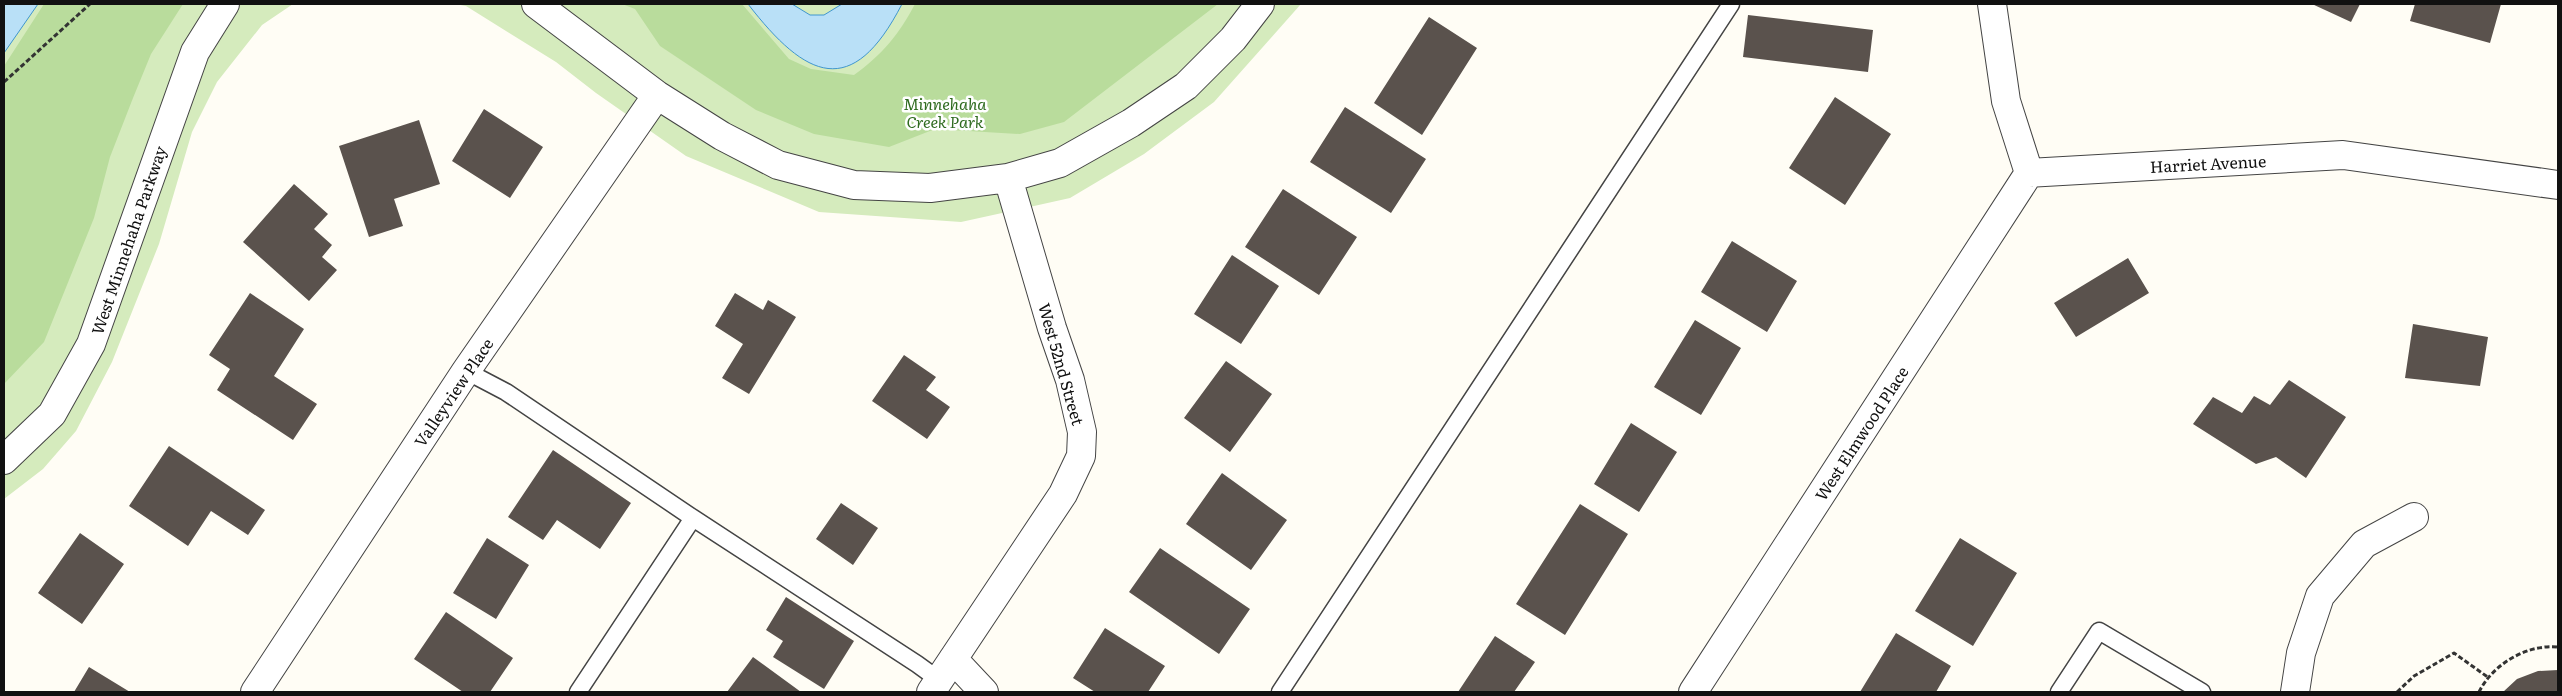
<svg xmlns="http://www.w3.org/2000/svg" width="2562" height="696" viewBox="0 0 2562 696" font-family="Literata,serif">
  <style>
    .green { fill: #d5ebbd }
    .forest { fill: #b9dc9c }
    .water { fill: #b9e0f7; stroke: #3f96cf }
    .building { fill: #5a524d }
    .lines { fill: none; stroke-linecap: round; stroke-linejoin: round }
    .service-casing { stroke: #444; stroke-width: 19 }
    .minor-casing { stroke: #444; stroke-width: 30 }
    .path { stroke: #333; stroke-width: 3; stroke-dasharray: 5 2.5; stroke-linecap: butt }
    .service { stroke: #fff; stroke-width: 16 }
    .minor { stroke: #fff; stroke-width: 28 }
    .labels { text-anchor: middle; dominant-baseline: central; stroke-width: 5; stroke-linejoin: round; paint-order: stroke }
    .park-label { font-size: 16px; font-style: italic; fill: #2f6b1f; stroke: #fff }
    .street-label { font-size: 16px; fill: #111; stroke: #fff }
  </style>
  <rect width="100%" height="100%" fill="#fffdf5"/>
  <!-- green -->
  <path class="green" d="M4,4H293L262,25L217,82L192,132L159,244L112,362L76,431L43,469L4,499Z
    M455,4H1301L1214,102L1144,154L1070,198L961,222L819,212L686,156L596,93L556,62L466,6Z"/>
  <!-- forest -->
  <path class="forest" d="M44,4H183L151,54L133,98L110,157L94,218L44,342L4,384V66Z
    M622,4H742L789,59L811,69L854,75C882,55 900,33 915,4H1218L1064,122L1020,134L935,129L889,147L814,134L756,110L660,46L635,9Z"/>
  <!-- water -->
  <path class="water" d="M4,4H38L4,53Z
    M748,4H792L810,15H824L842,4H902C852,101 806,79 748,4Z"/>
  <!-- building -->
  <path class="building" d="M2312,4H2360L2351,22Z
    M2415,4H2501L2490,43L2410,21Z
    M1748,15L1873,30L1868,72L1743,57Z
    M1429,17L1477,48L1422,135L1374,103Z
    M1835,97L1891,134L1845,205L1789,168Z
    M1345,107L1426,159L1391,213L1310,162Z
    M484,109L543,147L510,198L452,161Z
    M419,120L440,184L394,199L403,226L369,237L339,146Z
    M294,184L328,214L314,229L332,245L322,257L337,270L309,301L243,242Z
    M1283,189L1357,237L1319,295L1245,247Z
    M1732,241L1797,281L1767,332L1701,292Z
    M1232,255L1279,286L1241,344L1194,314Z
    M2128,258L2149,293L2076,337L2054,303Z
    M250,293L304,329L274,376L317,404L293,440L217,390L230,369L209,355Z
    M735,293L763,310L768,300L796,317L749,394L722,378L743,344L715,326Z
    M1695,320L1741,348L1701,415L1654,387Z
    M2413,324L2488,337L2480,386L2405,378Z
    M904,355L936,377L926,390L950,407L927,439L872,401Z
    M1226,361L1272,394L1230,452L1184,418Z
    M2289,380L2346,417L2306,478L2276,457L2256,464L2193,424L2213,397L2242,413L2254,396L2270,405Z
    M1631,423L1677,452L1639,512L1594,484Z
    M169,446L265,510L248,535L211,511L188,546L129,506Z
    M553,450L631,503L600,549L557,520L543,540L508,517Z
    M1222,473L1287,520L1251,570L1186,524Z
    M841,503L878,528L853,565L816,539Z
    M1580,504L1628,534L1565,635L1516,604Z
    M80,533L124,564L82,624L38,593Z
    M487,538L529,565L496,619L453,593Z
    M1960,538L2017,573L1973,646L1915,611Z
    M1160,548L1250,609L1219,654L1129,592Z
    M786,597L854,641L824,689L773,657L783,641L766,630Z
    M446,612L513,658L490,692H463L414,659Z
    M1105,628L1165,666L1148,692H1095L1073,678Z
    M1896,633L1951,666L1936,692H1860Z
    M1495,636L1535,662L1514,692H1458Z
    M753,657L801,692H727Z
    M89,667L130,692H74Z
    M2558,670V692H2503L2517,679L2538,671Z"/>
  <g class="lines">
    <!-- service casing -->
    <g class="service-casing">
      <path id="service" d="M466,371L506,392L693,518L917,664L939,680
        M578,692L693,518
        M1280,692L1731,4
        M2059,692L2099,631L2202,692"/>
    </g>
    <!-- minor casing -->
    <g class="minor-casing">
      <path id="minor" d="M536,4L657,95L722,136L778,165L854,185L930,188L1008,178L1060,163L1131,123L1186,86L1233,39L1260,4
        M1992,4L2006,101L2029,173
        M2029,173L2343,155L2558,185
        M4,460L52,414L91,344L195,52L225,4
        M953,659L984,692
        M255,692L466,371L657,95
        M931,692L1063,494L1081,456L1082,432L1070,380L1052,328L1008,178
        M1693,692L2029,173
        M2295,692L2301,653L2320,596L2364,544L2414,517"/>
    </g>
    <!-- path -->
    <path class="path" d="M4,82L90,4
      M2397,692L2414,676L2454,653L2489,678
      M2479,692C2493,664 2527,644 2558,647"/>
    <!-- service -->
    <use href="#service" class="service"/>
    <!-- minor -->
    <use href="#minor" class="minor"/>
  </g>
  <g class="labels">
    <!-- park labels -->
    <g class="park-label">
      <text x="945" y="103">Minnehaha<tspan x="945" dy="18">Creek Park</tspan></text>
    </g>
    <!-- street labels -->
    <g class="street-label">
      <text transform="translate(2208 163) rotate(-3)">Harriet Avenue</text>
      <text transform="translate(128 240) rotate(-71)">West Minnehaha Parkway</text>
      <text transform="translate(1062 364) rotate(74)">West 52nd Street</text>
      <text transform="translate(453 392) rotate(-56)">Valleyview Place</text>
      <text transform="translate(1861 433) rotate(-57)">West Elmwood Place</text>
    </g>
  </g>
  <!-- border -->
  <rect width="2562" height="696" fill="none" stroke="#111111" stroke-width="10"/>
</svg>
